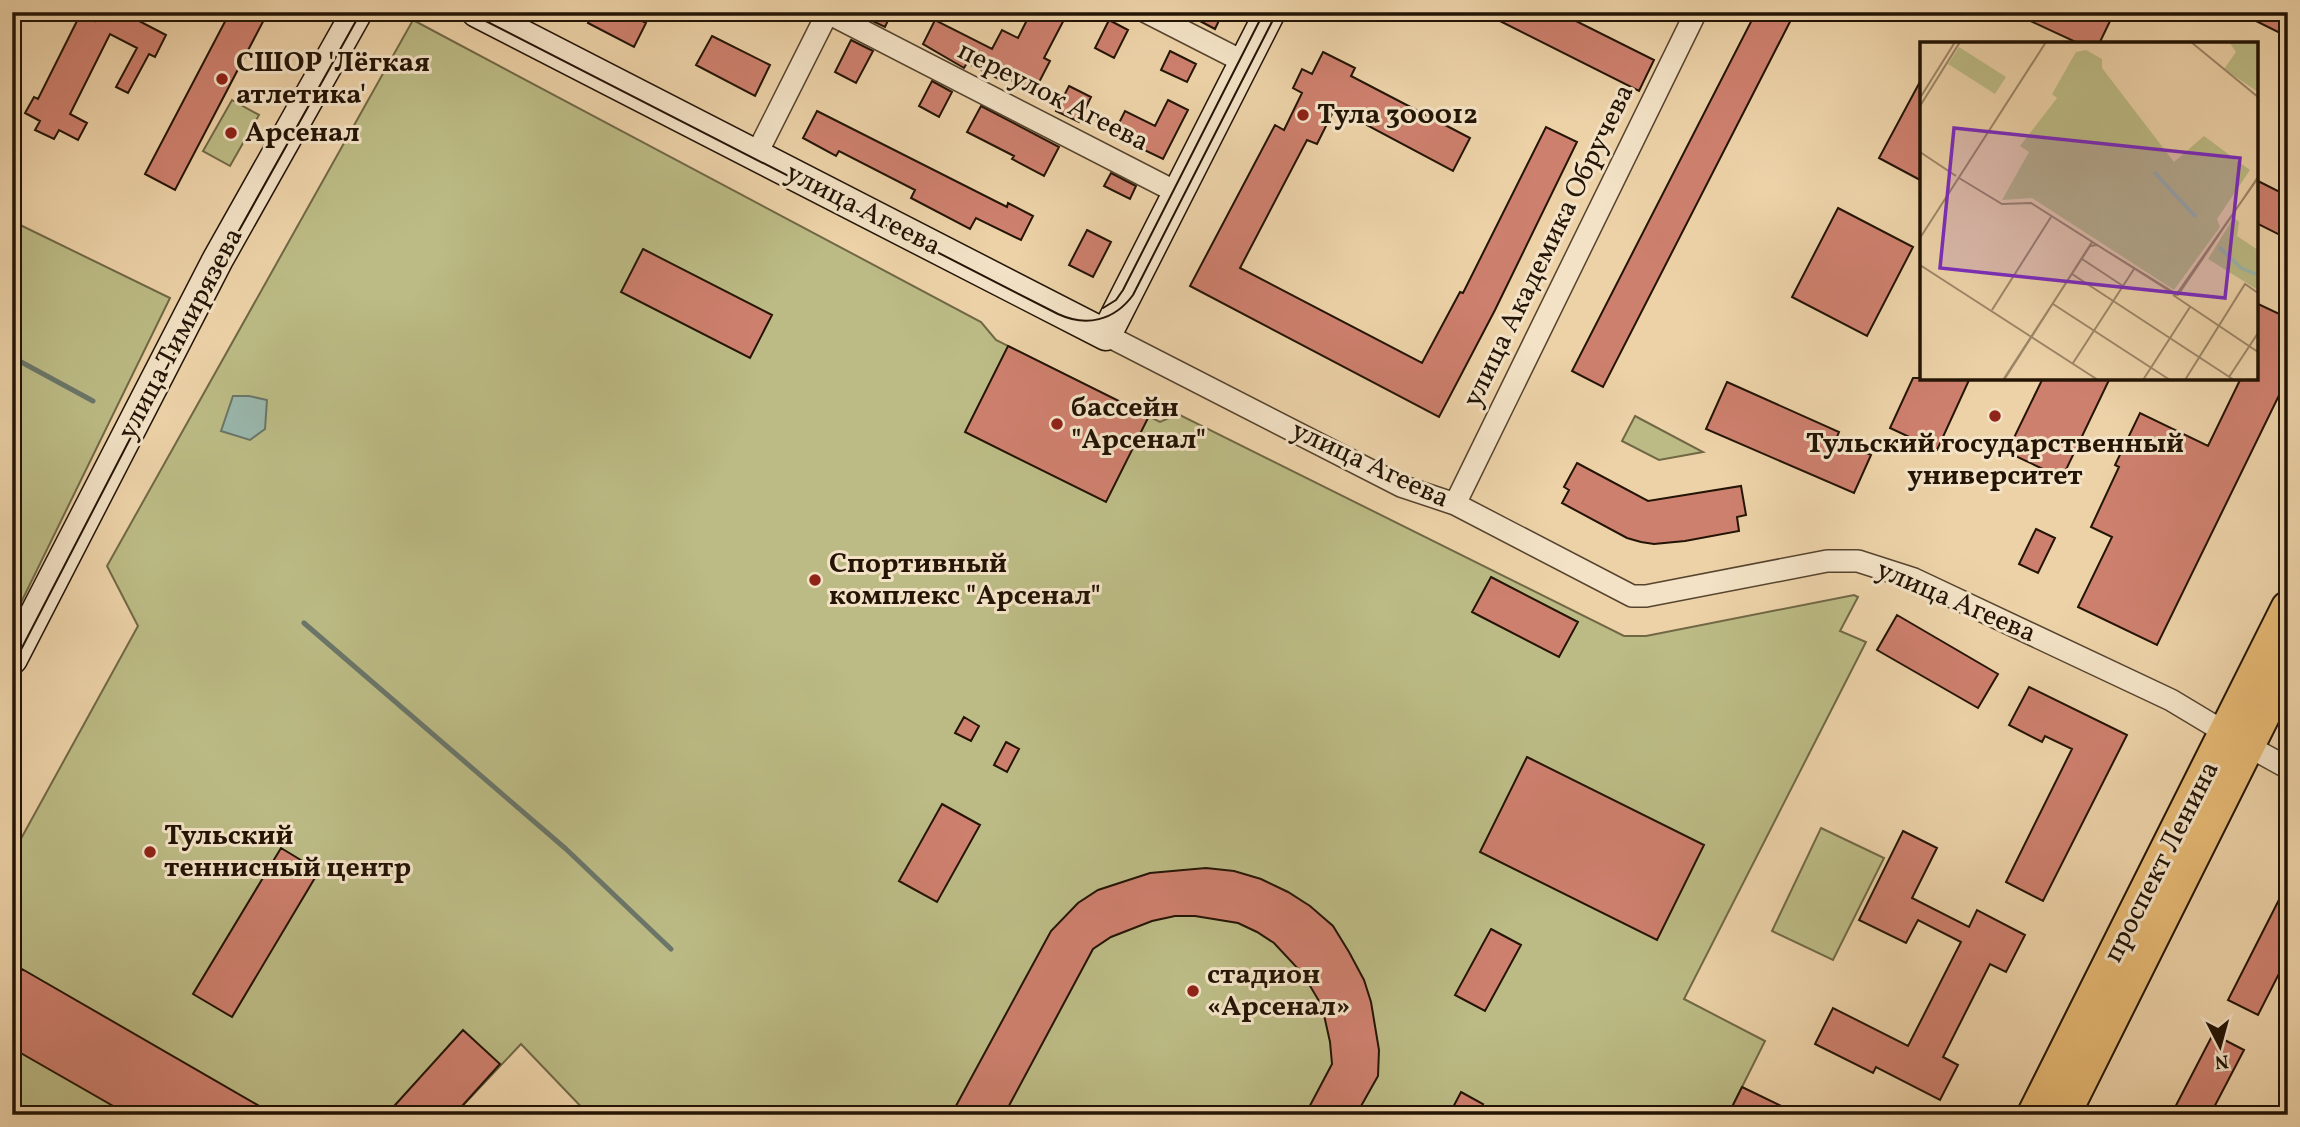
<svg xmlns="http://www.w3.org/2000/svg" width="2300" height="1127" viewBox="0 0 2300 1127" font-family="Vollkorn,serif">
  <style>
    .green { fill: #bcbb85; stroke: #706845; stroke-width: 2 }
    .water { fill: #99b7ac; stroke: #6a7669; stroke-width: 2 }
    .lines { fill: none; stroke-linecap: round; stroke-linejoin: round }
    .stream { stroke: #6a7669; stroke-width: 5 }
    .building { fill: #ce806e; stroke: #231405; stroke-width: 2 }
    .street-casing { stroke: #56442e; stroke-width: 24 }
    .secondary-casing { stroke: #231405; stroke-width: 33 }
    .primary-casing { stroke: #231405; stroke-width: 37 }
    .street { stroke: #f3e2c6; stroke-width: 21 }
    .secondary { stroke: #f3e2c6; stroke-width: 30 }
    .primary { stroke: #e6b974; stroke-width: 33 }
    .tram { stroke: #231405; stroke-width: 2 }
    .poi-dot { fill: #8f2418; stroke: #f3e2c6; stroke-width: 2.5 }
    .labels { text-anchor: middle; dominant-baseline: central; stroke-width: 6; stroke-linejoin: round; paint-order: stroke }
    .poi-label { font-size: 28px; font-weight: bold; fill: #231405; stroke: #f3e2c6; text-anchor: start }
    .street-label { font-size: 28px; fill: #231405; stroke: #f3e2c6 }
    .inset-river { fill: none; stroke: #99b7ac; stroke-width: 3.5 }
    .inset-road { fill: none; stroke: #9c8667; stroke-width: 2 }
    .view { fill: #7b2cbf; fill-opacity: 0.15; stroke: #7b2cbf; stroke-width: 3.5 }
    .inset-edge { fill: none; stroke: #231405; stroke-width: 3.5 }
  </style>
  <rect width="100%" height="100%" fill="#edd2a8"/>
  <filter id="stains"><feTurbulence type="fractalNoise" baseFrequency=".00286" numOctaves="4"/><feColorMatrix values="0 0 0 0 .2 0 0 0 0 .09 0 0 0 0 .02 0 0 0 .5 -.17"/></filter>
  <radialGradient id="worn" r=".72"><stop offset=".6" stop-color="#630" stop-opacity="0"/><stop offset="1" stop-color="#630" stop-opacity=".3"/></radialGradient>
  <!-- green -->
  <path class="green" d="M413,20L981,322L996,340L1160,422L1178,414L1624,636H1646L1854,595L1858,597L1840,631L1866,642L1684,999L1765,1041L1728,1115H589L521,1044L454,1115H35L12,1102V855L138,626L107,566Z
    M232,100L259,115L230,166L203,151Z
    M12,221L170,298L12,621Z
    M1635,416L1703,452L1659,460L1622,441Z
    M1821,828L1884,858L1833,960L1772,931Z"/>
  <!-- water -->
  <path class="water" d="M233,396H249L267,400L265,429L250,440L221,431Z"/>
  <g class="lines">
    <!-- stream -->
    <path class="stream" d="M12,357L93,401
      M304,623L566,849L671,949"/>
  </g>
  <!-- building -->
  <path class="building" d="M99,12H122L166,35L155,57L149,54L128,93L116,87L137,48L110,34L70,114L87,123L78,140L59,130L54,139L35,130L40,121L25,113L34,97L38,99L81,13L95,21Z
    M230,12H268L175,190L145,174Z
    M594,12H626L646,23L634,47L588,23Z
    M867,12H892L885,27L864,17Z
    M1031,12H1068L1044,58L1050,61L1034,92L1001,75L999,79L967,63L964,68L923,44L935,20L992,49L1002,30L1018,38Z
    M1183,12H1223L1215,29Z
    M1482,12H1558L1654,60L1639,91Z
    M1756,12H1795L1603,387L1572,371Z
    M2011,12H2095L2111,19L2099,44H2080Z
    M2238,12H2288V18L2280,33Z
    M1109,20L1128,30L1114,58L1095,48Z
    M712,36L770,65L755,96L696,65Z
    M851,40L873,51L856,83L835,72Z
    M1170,51L1196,64L1187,82L1161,70Z
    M1323,52L1355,68L1351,76L1470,138L1453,171L1335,108L1317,144L1307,140L1240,268L1422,363L1460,292L1463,293L1546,127L1577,142L1495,310L1439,417L1190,286L1275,125L1284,130L1302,93L1293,88L1302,69L1312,74Z
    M1922,78V181L1879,158Z
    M932,81L952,92L939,117L919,106Z
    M1069,86L1091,97L1079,122L1056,111Z
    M1168,100L1188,110L1163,159L1113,135L1125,111L1155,126Z
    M981,106L1059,147L1044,176L1012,159L1014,156L967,132Z
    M817,111L1007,207L1008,203L1033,216L1021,240L976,218L970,229L911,198L915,190L839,151L836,156L803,138Z
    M1111,173L1136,186L1130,199L1104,186Z
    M2256,180L2288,196V239L2256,223Z
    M1838,208L1913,247L1867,336L1792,297Z
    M1087,230L1111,242L1093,277L1069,265Z
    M643,249L772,315L750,358L621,292Z
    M2256,303L2288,318V377L2157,645L2078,607L2112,537L2091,527L2119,467L2115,465L2140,413L2208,446L2241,378H2256Z
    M1008,346L1149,416L1106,502L965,432Z
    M1913,378H1970L1937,450L1890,428Z
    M2043,378H2110L2062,478L2007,452Z
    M1727,382L1839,432L1836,439L1871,455L1854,493L1706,429Z
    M1577,463L1648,501L1741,486L1746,515L1737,517L1739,531L1685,541L1654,544L1641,542L1627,538L1562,503L1569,490L1564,487Z
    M2036,529L2055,538L2038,573L2019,564Z
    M1491,577L1578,622L1559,657L1472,612Z
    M1897,615L1998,674L1978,708L1877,650Z
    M2029,687L2127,735L2043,901L2006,882L2072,749L2045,736L2042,742L2009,725Z
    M964,717L979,726L971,741L955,733Z
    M1006,742L1019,749L1007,772L994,765Z
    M1527,757L1704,845L1657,940L1480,852Z
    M942,804L980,825L937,902L899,881Z
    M1903,831L1937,848L1912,898L1969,927L1977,910L2025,935L2006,972L1990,964L1943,1057L1958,1065L1940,1100L1876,1067L1873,1073L1815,1044L1833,1008L1908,1046L1961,942L1918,920L1906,943L1859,920Z
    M281,848L319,871L232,1017L193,994Z
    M1206,868L1234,871L1261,879L1288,892L1310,906L1333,926L1349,952L1364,980L1371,1002L1379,1050L1378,1076L1356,1115H1305L1332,1064L1330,1042L1322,1006L1303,974L1274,943L1257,932L1238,923L1195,916H1175L1152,921L1111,937L1093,949L1004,1115H951L1051,931L1078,903L1098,890L1150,873Z
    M2288,882V956L2258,1015L2228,1000Z
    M1491,929L1521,945L1485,1011L1455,995Z
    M22,969L275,1115H129L12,1048V987Z
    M463,1030L500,1064L454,1115H386Z
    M2213,1034L2244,1050L2210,1115H2171Z
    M1742,1087L1800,1115H1728Z
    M1461,1092L1483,1104L1476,1115H1449Z"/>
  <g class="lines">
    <!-- street casing -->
    <g class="street-casing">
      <path id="street" d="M1146,12L1244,62
        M828,13L1178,193
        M756,155L828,12
        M1106,335L1401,486L1455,504L1632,596H1646L1827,561H1858L1914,579L2171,700L2226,733
        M1455,504L1696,12
        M2248,746L2288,768"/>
    </g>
    <!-- secondary casing -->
    <g class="secondary-casing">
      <path id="secondary" d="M477,12L1106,335L1270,12
        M12,659L218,259L357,12"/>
    </g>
    <!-- primary casing -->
    <g class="primary-casing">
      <path id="primary" d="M2034,1115L2288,608
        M2063,1115L2288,665"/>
    </g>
    <!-- street -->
    <use href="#street" class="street"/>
    <!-- secondary -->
    <use href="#secondary" class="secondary"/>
    <!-- primary -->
    <use href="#primary" class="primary"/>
    <!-- tram -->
    <path class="tram" d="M468,12L1058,314C1086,327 1114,321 1133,295L1277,12
      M1103,308L1116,300L1123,290L1264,12
      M12,667L222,261L361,12"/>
  </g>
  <!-- markers -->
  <g class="poi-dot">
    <circle cx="222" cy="79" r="7"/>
    <circle cx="1303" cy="115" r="7"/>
    <circle cx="231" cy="133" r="7"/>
    <circle cx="1995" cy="416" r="7"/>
    <circle cx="1057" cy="424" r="7"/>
    <circle cx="815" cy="580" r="7"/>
    <circle cx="150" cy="852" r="7"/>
    <circle cx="1193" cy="991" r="7"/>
  </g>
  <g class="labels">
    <!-- poi labels -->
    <g class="poi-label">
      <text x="236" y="63">СШОР 'Лёгкая<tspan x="236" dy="32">атлетика'</tspan></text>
      <text x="1317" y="115">Тула 300012</text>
      <text x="245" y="133">Арсенал</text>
      <text x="1071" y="408">бассейн<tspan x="1071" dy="32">"Арсенал"</tspan></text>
      <text x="1995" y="444" text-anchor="middle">Тульский государственный<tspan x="1995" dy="32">университет</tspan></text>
      <text x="829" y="564">Спортивный<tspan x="829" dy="32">комплекс "Арсенал"</tspan></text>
      <text x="164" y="836">Тульский<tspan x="164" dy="32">теннисный центр</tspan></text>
      <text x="1207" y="975">стадион<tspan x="1207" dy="32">«Арсенал»</tspan></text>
    </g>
    <!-- street labels -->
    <g class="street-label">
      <text transform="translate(1053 97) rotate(27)">переулок Агеева</text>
      <text transform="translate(863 210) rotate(27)">улица Агеева</text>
      <text transform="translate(1549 246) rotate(-64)">улица Академика Обручева</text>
      <text transform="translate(181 334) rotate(-62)">улица Тимирязева</text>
      <text transform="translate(1370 465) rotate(25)">улица Агеева</text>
      <text transform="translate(1956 602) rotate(23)">улица Агеева</text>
      <text transform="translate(2162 862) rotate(-63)">проспект Ленина</text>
    </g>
  </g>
  <!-- overview -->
  <g transform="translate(1920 42)">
    <rect width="338" height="338" fill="#edd2a8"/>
    <path d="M309,0H338V50L304,27L316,10ZM39,5L86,35L75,52L28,22ZM166,8L182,17V26L254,120L284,94L330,128L297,177L300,185L254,248L112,156L82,158L109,110L100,104L137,56L132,52L156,10ZM314,175L319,180L317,194L338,208V248L288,217Z" fill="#bcbb85"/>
    <path class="inset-river" d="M234,130L276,175M299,205L321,226L338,233"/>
    <path class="inset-road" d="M271,0L338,55M0,56L35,0M0,64L40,0M0,110L36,134M39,136L82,162L111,161L256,253L338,136M0,196L126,0M162,217L203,244M0,223L178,338M152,232L314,338M253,253L338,310M133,262L250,338M72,268L131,175M153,321L214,227M309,335L338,291M83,338L170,204L177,203L258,253L338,135M84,338L172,200M223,338L270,265M265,338L325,242L338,251"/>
    <path class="view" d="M34,86L320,116L305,256L20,226Z"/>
    <rect width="338" height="338" class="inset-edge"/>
  </g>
  <!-- margin -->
  <rect width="2300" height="1127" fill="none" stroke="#edd2a8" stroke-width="42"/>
  <rect x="14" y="14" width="2272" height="1099" fill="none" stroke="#231405" stroke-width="3.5"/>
  <rect x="21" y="21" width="2258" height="1085" fill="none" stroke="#231405" stroke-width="2"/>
  <!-- north arrow -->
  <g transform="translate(2220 1046) rotate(174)" stroke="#f3e2c6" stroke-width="5" paint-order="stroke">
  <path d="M0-5L12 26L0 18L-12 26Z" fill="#231405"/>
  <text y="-10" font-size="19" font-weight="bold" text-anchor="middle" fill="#231405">N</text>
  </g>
  <rect width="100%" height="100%" filter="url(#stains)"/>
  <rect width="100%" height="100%" fill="url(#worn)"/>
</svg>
